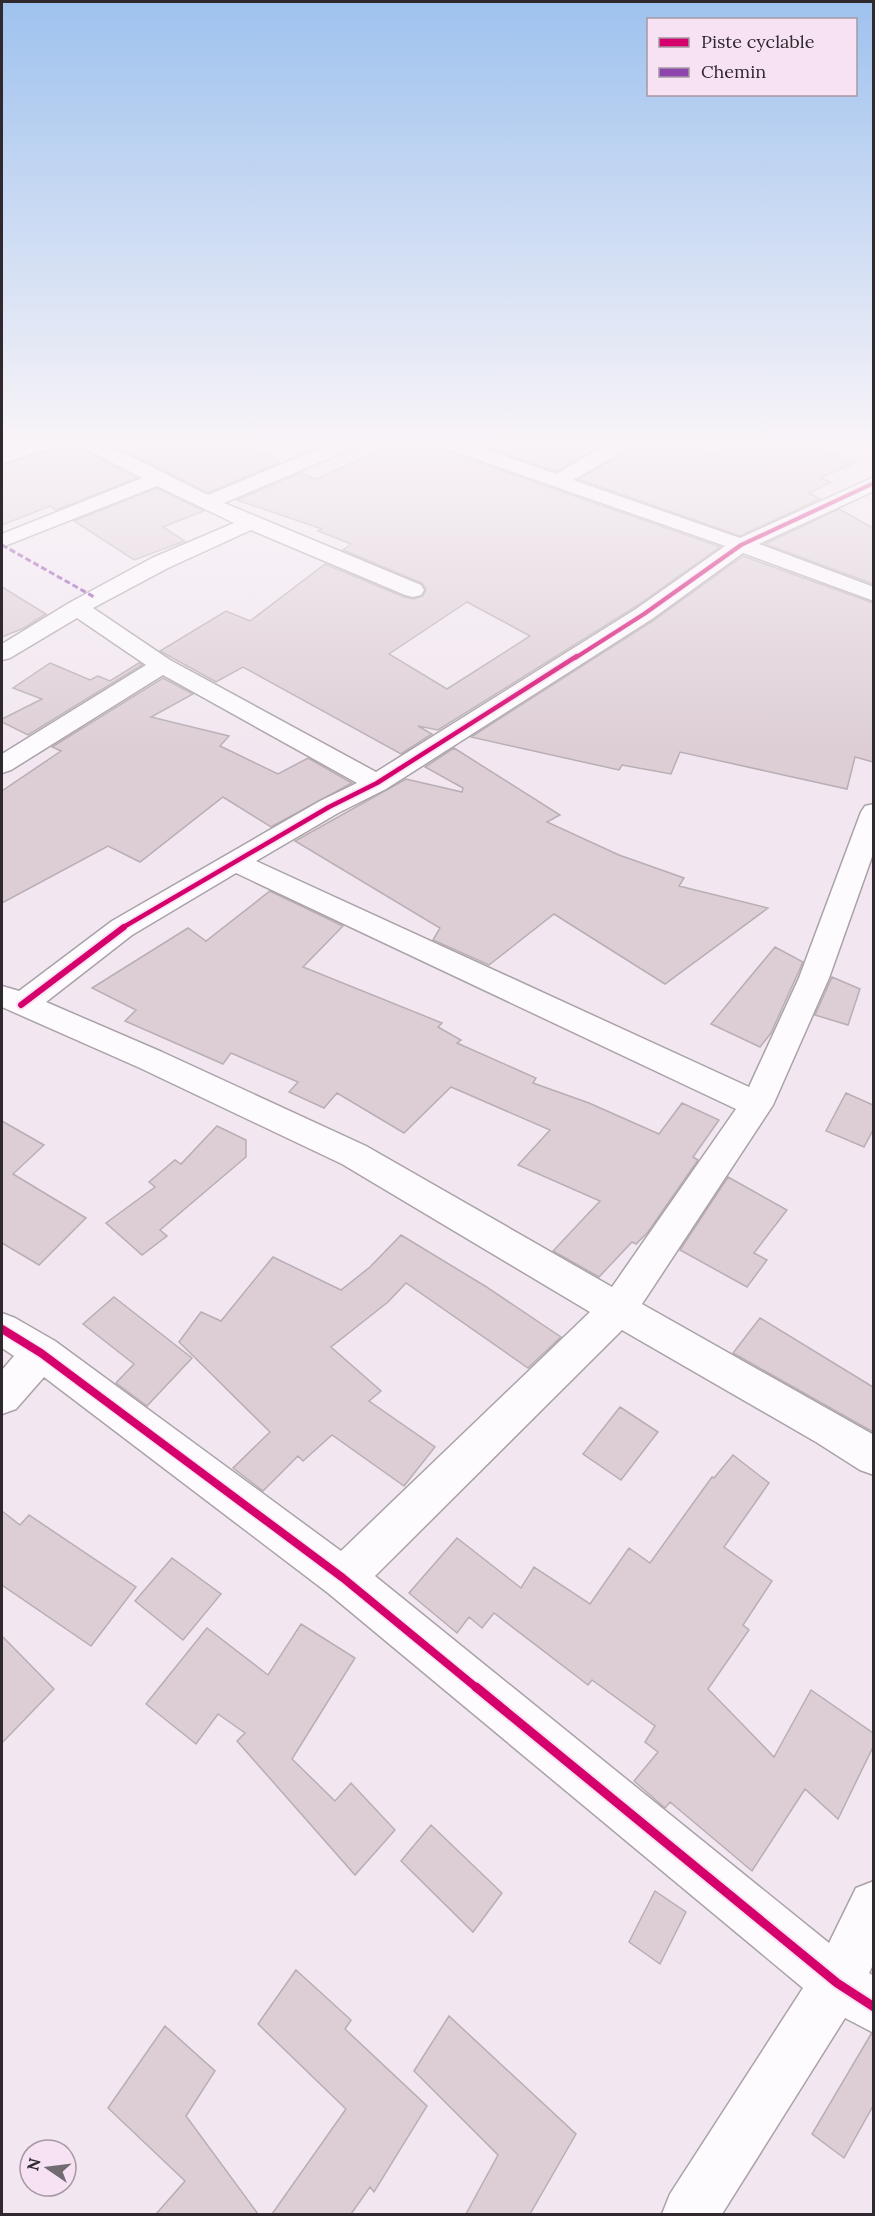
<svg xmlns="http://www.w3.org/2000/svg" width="875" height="2216" viewBox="0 0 875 2216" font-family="Lora,serif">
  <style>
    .building { fill: #ddced5; stroke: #b8aeb4; stroke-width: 1.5; fill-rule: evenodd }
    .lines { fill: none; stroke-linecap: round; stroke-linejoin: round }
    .street-casing { stroke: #aaa2a8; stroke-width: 3 }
    .street { fill: #fdfbfd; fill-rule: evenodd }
    .quiet { stroke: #8e44ad; stroke-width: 3; stroke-dasharray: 6 3; stroke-linecap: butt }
    .cycleway-far4-casing { stroke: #f6e2f3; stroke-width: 6 }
    .cycleway-far3-casing { stroke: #f6e2f3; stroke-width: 8 }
    .cycleway-far2-casing { stroke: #f6e2f3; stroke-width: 10 }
    .cycleway-far1-casing { stroke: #f6e2f3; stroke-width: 11 }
    .cycleway-casing { stroke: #f6e2f3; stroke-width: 13 }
    .cycleway-far4 { stroke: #d6006c; stroke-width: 4 }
    .cycleway-far3 { stroke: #d6006c; stroke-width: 4.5 }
    .cycleway-far2 { stroke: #d6006c; stroke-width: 6 }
    .cycleway-far1 { stroke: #d6006c; stroke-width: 8 }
    .cycleway { stroke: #d6006c; stroke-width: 9 }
  </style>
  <rect width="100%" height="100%" fill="#f2e7f0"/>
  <!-- building -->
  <path class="building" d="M63,441H75L78,447L137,478L56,510L50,506L2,525V465L60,447Z
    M105,441H170L184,447L200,441H218L231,448L244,443L280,462L208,493Z
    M400,441H432L435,447L720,547L635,607L438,730L418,726L432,734L401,754L243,667L216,682L160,651L226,611L250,621L325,564L404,597L414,599L423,596L426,589L422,583L343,550L351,544L318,531L322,529L237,500L300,473L317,479ZM467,602L530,636L447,689L389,654Z
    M468,441H609L556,472Z
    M638,441H684L715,454L753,441H772L794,452L810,445L854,463L820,478L831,482L809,493L820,499L740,536L578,479L635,447Z
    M157,488L204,511L163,527L185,541L134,560L74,521Z
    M839,509L873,528V584L765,544Z
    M743,556L873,603V762L855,757L847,789L680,752L671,774L622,765L619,770L471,737L653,621Z
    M2,587L46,614L24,628L2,637Z
    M50,663L90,680L98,676L110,681L139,663L142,665L28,735L2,722V719L42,699L13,688Z
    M163,678L193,694L151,717L229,736L220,746L278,774L308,758L352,783L271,827L223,797L140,862L108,846L2,903V791L61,751L52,747Z
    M454,748L560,815L547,822L619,855L684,878L679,886L768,908L665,984L554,914L489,965L433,940L440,928L295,841L406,779L462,792L463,788L425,767Z
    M270,891L343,926L303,967L442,1023L438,1027L461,1040L457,1043L536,1078L533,1083L589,1103L659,1134L682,1103L719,1120L693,1157L698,1160L648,1232L636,1244L632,1242L599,1277L553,1251L600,1201L518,1165L550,1130L451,1087L404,1133L337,1093L324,1108L289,1092L298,1082L231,1053L223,1064L125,1021L136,1010L92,988L188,928L206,941Z
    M775,947L803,962L771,1033L760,1047L711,1024Z
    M832,977L860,989L848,1025L815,1015Z
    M846,1093L873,1105V1130L864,1147L826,1131Z
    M2,1121L44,1145L13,1174L86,1218L39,1265L2,1243Z
    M217,1126L246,1140V1157L160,1230L167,1236L142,1255L106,1223L155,1187L149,1182L175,1160L181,1164Z
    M728,1177L787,1210L754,1253L767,1260L747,1287L680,1250Z
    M401,1235L485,1286L561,1337L528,1368L406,1283L388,1302L331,1347L381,1391L369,1401L435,1447L404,1486L332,1435L303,1461L298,1456L263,1491L233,1468L270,1432L179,1342L201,1312L221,1321L273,1257L341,1290L370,1267Z
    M114,1297L192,1358L147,1406L116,1383L134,1364L83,1324Z
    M760,1318L873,1387V1432L733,1353Z
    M620,1407L658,1432L621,1480L583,1454Z
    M733,1455L769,1483L724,1547L772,1581L743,1625L749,1630L708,1689L774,1757L811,1690L873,1733V1747L838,1819L805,1789L752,1871L670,1802L665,1808L634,1781L658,1752L645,1742L655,1726L592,1680L588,1685L494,1613L482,1628L469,1617L457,1633L409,1593L457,1538L521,1588L534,1567L590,1604L629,1548L650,1563L712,1477L714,1478Z
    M2,1511L20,1525L29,1515L136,1587L91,1646L2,1585Z
    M172,1558L221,1594L183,1640L135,1601Z
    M301,1624L355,1658L292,1759L335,1801L351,1783L395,1830L355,1875L237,1741L245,1733L218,1714L196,1744L146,1704L207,1628L268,1675Z
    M2,1636L54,1689L2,1743Z
    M431,1825L502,1893L473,1932L401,1861Z
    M655,1891L686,1912L660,1964L629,1942Z
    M296,1970L351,2020L345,2029L427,2106L374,2192L370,2187L351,2214H272L346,2109L258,2024Z
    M449,2016L576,2134L530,2214H466L498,2155L414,2071Z
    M165,2026L215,2071L186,2116L258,2214H156L185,2181L108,2108Z
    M871,2034L873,2035V2106L844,2158L812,2134Z"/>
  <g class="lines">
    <!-- street casing -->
    <g class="street-casing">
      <path id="street" d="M33,441H61L59,445L2,463V451Z
        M77,441H100L208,495L337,441H362L360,445L224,503L421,585L424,590L421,595L413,597L405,595L251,530L168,568L93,608L170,660L376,772L636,609L725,546L436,445L434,441H461L556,474L613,441H636L634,445L573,480L740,538L874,477V491L759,544L874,587V601L743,553L652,619L386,789L338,813L256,861L749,1087L799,978L861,812L865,806L874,804V851L829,978L773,1105L642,1304L874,1435V1475L860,1470L816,1442L622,1330L375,1576L829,1943L856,1888L874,1881V1963L869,1973L874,1976V2033L845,2018L722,2214H662L670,2194L803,1988L328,1593L44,1377L16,1409L2,1414V1370L14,1356L2,1348V1313L15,1318L55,1341L341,1551L590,1312L342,1164L140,1068L2,1007V986L19,991L112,921L320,801L357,783L163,675L11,770L2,773V754L146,665L77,618L10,658L2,660V644L69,603L152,558L234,523L157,486L2,547V534L142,478L79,445ZM236,873L736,1109L612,1287L366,1146L162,1052L46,1002L132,935Z"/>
    </g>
    <!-- street -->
    <use href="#street" class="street"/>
    <!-- quiet -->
    <path class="quiet" d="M2,545L96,598"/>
    <!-- cycleway-far4 casing -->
    <g class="cycleway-far4-casing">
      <path id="cycleway-far4" d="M575,658L644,614L741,545L874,483"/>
    </g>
    <!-- cycleway-far3 casing -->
    <g class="cycleway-far3-casing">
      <path id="cycleway-far3" d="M122,928L329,807L377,783L577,656"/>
    </g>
    <!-- cycleway-far2 casing -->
    <g class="cycleway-far2-casing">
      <path id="cycleway-far2" d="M21,1005L124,927"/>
    </g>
    <!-- cycleway-far1 casing -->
    <g class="cycleway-far1-casing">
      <path id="cycleway-far1" d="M2,1329L41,1353L343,1578L478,1689"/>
    </g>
    <!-- cycleway casing -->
    <g class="cycleway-casing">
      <path id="cycleway" d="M476,1687L837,1983L874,2007"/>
    </g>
    <!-- cycleway-far4 -->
    <use href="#cycleway-far4" class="cycleway-far4"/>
    <!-- cycleway-far3 -->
    <use href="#cycleway-far3" class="cycleway-far3"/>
    <!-- cycleway-far2 -->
    <use href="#cycleway-far2" class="cycleway-far2"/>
    <!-- cycleway-far1 -->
    <use href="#cycleway-far1" class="cycleway-far1"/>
    <!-- cycleway -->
    <use href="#cycleway" class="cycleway"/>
  </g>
  <!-- sky -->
  <linearGradient id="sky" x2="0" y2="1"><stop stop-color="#9ec2ee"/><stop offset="0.59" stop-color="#f9f4f8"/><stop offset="1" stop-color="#f9f4f8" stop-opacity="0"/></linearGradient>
  <rect width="875" height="751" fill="url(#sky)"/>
  <!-- border -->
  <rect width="875" height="2216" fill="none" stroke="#2f282e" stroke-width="6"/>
  <!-- legend -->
  <rect x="647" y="18" width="210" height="78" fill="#f6e2f3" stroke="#a698a4" stroke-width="1.5"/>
  <rect x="659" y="38" width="30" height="9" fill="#d6006c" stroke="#a698a4" stroke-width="1.5"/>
  <text x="701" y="48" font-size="18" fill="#2f282e">Piste cyclable</text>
  <rect x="659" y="68" width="30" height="9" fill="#8e44ad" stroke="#a698a4" stroke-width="1.5"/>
  <text x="701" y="78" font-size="18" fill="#2f282e">Chemin</text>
  <!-- north arrow -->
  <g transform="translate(48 2168) rotate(284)"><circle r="28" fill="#f6e2f3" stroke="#a698a4" stroke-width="1.5"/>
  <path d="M0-4.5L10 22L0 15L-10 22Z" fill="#736b72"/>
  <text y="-9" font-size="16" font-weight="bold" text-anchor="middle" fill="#2f282e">N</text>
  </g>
</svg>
